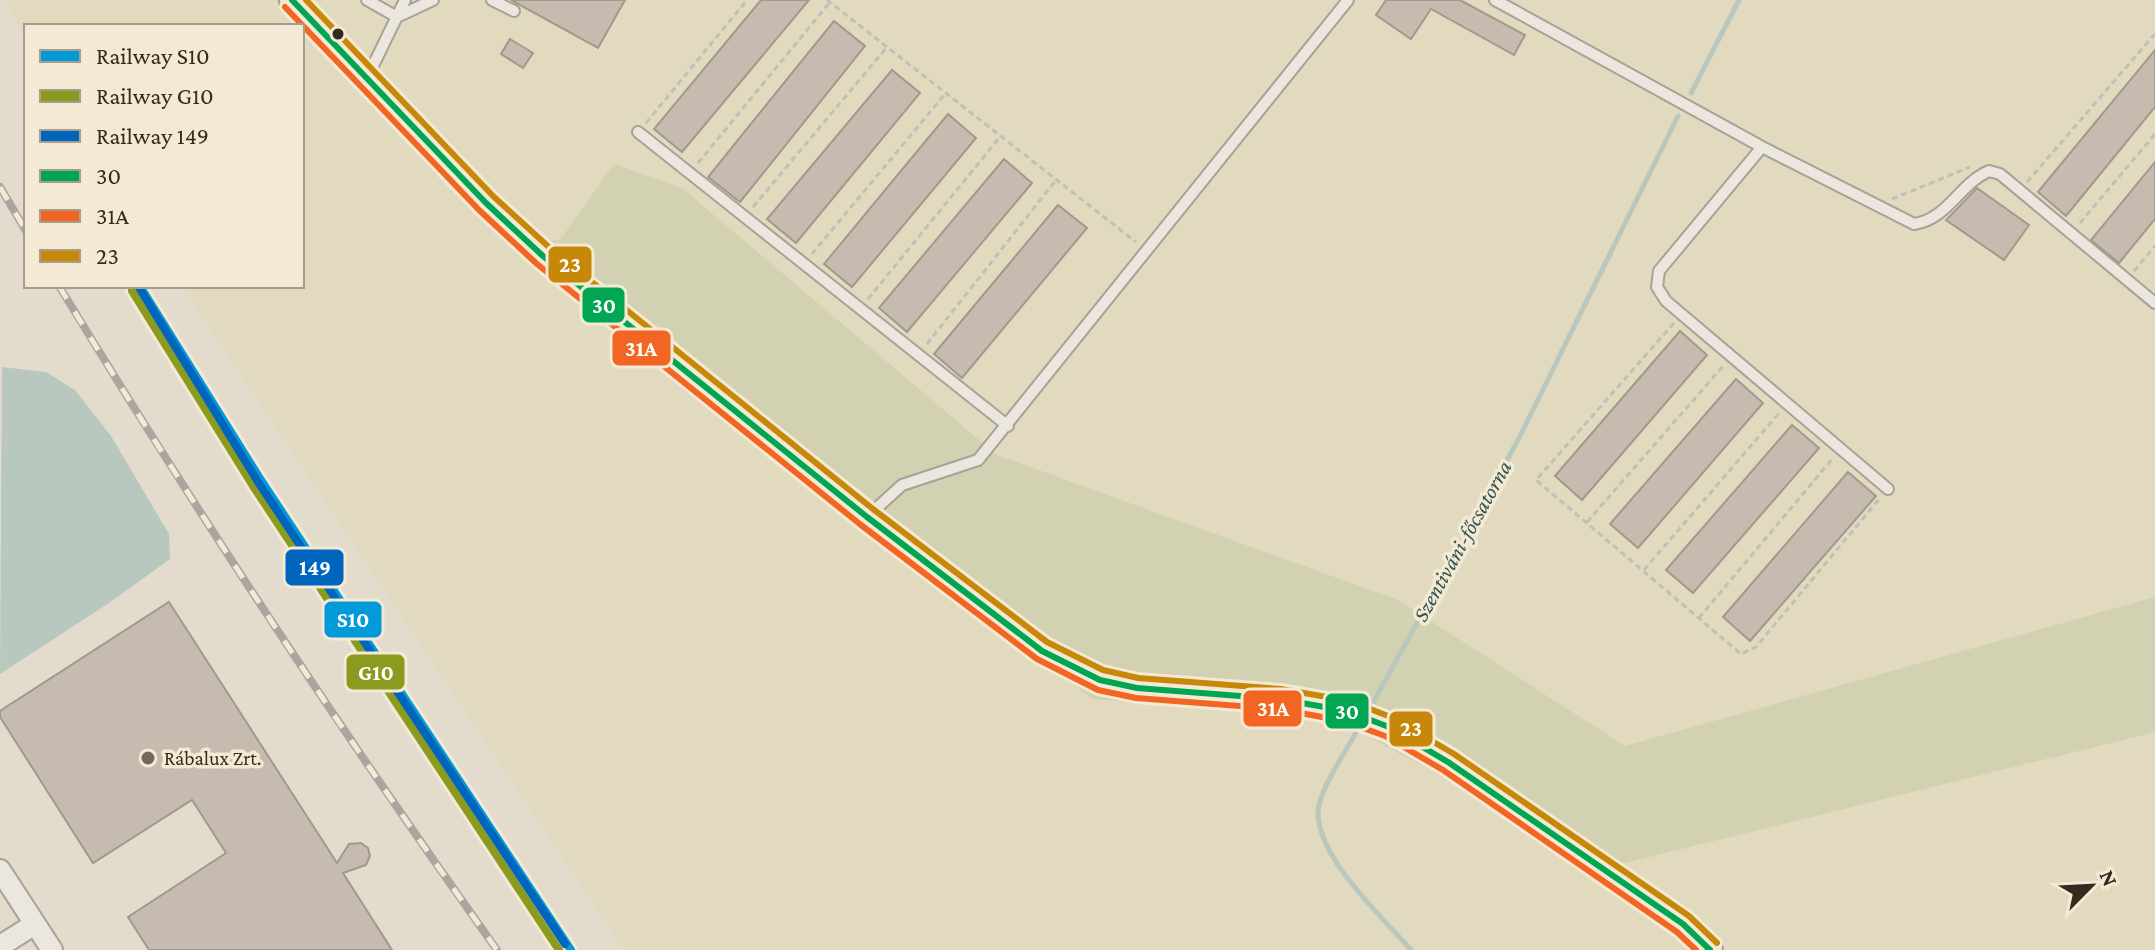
<svg xmlns="http://www.w3.org/2000/svg" width="2155" height="950" viewBox="0 0 2155 950" font-family="'Crimson Pro',serif">
  <style>
    .farmland { fill: #e1dabf }
    .green { fill: #d2d1b1 }
    .water { fill: #b9c8be }
    .lines { fill: none; stroke-linecap: round; stroke-linejoin: round }
    .stream { stroke: #b9c8be; stroke-width: 5 }
    .building { fill: #c6bbaf; stroke: #a3988d; stroke-width: 2 }
    .service-casing { stroke: #a8a197; stroke-width: 14 }
    .minor-casing { stroke: #a8a197; stroke-width: 24 }
    .tertiary-casing { stroke: #a8a197; stroke-width: 28 }
    .path { stroke: #c4beb6; stroke-width: 3; stroke-dasharray: 6 4; stroke-linecap: butt }
    .service { stroke: #ebe7df; stroke-width: 10 }
    .minor { stroke: #ebe7df; stroke-width: 20 }
    .tertiary { stroke: #ebe7df; stroke-width: 24 }
    .rail-casing { stroke: #aaa69f; stroke-width: 8 }
    .rail { stroke: #f3e9d4; stroke-width: 5; stroke-dasharray: 15; stroke-linecap: butt }
    .bus-1-casing { stroke: #f3e9d4; stroke-width: 12 }
    .bus-2-casing { stroke: #f3e9d4; stroke-width: 12 }
    .bus-3-casing { stroke: #f3e9d4; stroke-width: 12 }
    .bus-1 { stroke: #00a651; stroke-width: 6 }
    .bus-2 { stroke: #f26522; stroke-width: 6 }
    .bus-3 { stroke: #c78708; stroke-width: 6 }
    .rail-1-casing { stroke: #f3e9d4; stroke-width: 14 }
    .rail-2-casing { stroke: #f3e9d4; stroke-width: 14 }
    .rail-3-casing { stroke: #f3e9d4; stroke-width: 14 }
    .rail-1 { stroke: #039ad9; stroke-width: 8 }
    .rail-2 { stroke: #8b9b1f; stroke-width: 8 }
    .rail-3 { stroke: #0065bd; stroke-width: 8 }
    .bus-dot { fill: #362a1f; stroke: #f3e9d4; stroke-width: 3 }
    .poi-dot { fill: #73685c; stroke: #f3e9d4; stroke-width: 3 }
    .labels { text-anchor: middle; dominant-baseline: central; stroke-width: 7; stroke-linejoin: round; paint-order: stroke }
    .poi-label { font-size: 20px; fill: #362a1f; stroke: #f3e9d4; text-anchor: start }
    .water-label { font-size: 22px; font-style: italic; fill: #305551; stroke: #f3e9d4 }
    .line-badge { stroke: #f3e9d4; stroke-width: 3 }
    .badge-label { font-size: 22px; text-anchor: middle; font-weight: bold; fill: #fff }
  </style>
  <rect width="100%" height="100%" fill="#e3dccd"/>
  <!-- farmland -->
  <path class="farmland" d="M4,0H2155V597L1625,746L1398,600L997,455L682,188L614,165L560,241L550,240L1332,717L1609,867L2155,732V950H624L181,286H302V26H26V37Z"/>
  <!-- green -->
  <path class="green" d="M614,164L682,188L997,455L1398,600L1625,746L2155,597V732L1609,867L1332,717L1092,699L548,240H560Z"/>
  <!-- water -->
  <path class="water" d="M2,367L46,372L75,390L111,436L169,534L170,559L109,603L0,674Z"/>
  <g class="lines">
    <!-- stream -->
    <path class="stream" d="M1691,93L1739,0
      M1369,710L1518,440L1678,116
      M1362,722C1349,747 1330,772 1321,798C1302,845 1382,916 1411,950"/>
  </g>
  <!-- building -->
  <path class="building" d="M511,0H625L598,48Z
    M761,0H809L682,152L654,129Z
    M1386,0H1460L1525,35L1514,55L1431,9L1411,39L1376,15Z
    M834,21L865,46L740,202L708,177Z
    M510,39L533,53L523,68L501,54Z
    M2155,50V107L2066,216L2038,192Z
    M892,70L920,93L796,243L767,219Z
    M948,114L976,138L852,287L824,264Z
    M1004,159L1032,183L907,332L879,308Z
    M2155,162V219L2119,263L2091,240Z
    M1977,188L2029,225L2004,260L1946,220Z
    M1058,205L1087,228L962,378L934,354Z
    M1680,331L1707,355L1582,500L1555,476Z
    M1736,379L1763,403L1638,548L1610,524Z
    M1792,425L1819,448L1693,593L1666,570Z
    M1848,472L1876,496L1750,641L1723,617Z
    M169,602L337,863L349,844L361,843L368,848L370,856L366,865L343,873L392,950H149L128,917L226,853L192,800L93,863L0,717V711Z"/>
  <g class="lines">
    <!-- service casing -->
    <g class="service-casing">
      <path id="service" d="M367,0L397,17
        M492,0L514,11
        M1495,0L1762,147L1914,224C1948,219 1959,184 1989,171L2000,174L2155,303
        M397,17L433,0
        M368,76L405,0
        M638,132L1008,426
        M1762,147L1659,271L1657,287L1666,301L1888,489
        M867,517L902,485L978,460L1348,0"/>
    </g>
    <!-- minor casing -->
    <g class="minor-casing">
      <path id="minor" d="M0,870L52,950
        M0,946L35,924"/>
    </g>
    <!-- tertiary casing -->
    <g class="tertiary-casing">
      <path id="tertiary" d="M292,0L486,203L544,257L867,517L1042,651L1100,680L1137,688L1279,699L1347,711L1389,727L1448,762L1683,924L1710,950"/>
    </g>
    <!-- path -->
    <path class="path" d="M827,0L1136,242
      M646,123L747,0
      M698,163L830,2
      M2027,182L2155,34
      M1892,199L1970,167
      M753,207L887,47
      M2080,223L2155,134
      M812,254L945,94
      M2134,271L2155,246
      M868,299L1000,137
      M1674,323L1536,480L1741,654L1756,647L1880,498
      M927,344L1056,180
      M1587,522L1724,365
      M1644,570L1780,412
      M1699,618L1833,458"/>
    <!-- service -->
    <use href="#service" class="service"/>
    <!-- minor -->
    <use href="#minor" class="minor"/>
    <!-- tertiary -->
    <use href="#tertiary" class="tertiary"/>
    <!-- rail casing -->
    <g class="rail-casing">
      <path id="rail" d="M0,187L26,231
        M59,286C197,513 343,734 497,950"/>
    </g>
    <!-- rail -->
    <use href="#rail" class="rail"/>
    <!-- bus-1 casing -->
    <g class="bus-1-casing">
      <path id="bus-1" d="M292,0L486,203L544,257L867,517L1042,651L1100,680L1137,688L1279,699L1347,711L1389,727L1448,762L1683,924L1710,950"/>
    </g>
    <!-- bus-2 casing -->
    <g class="bus-2-casing">
      <path id="bus-2" d="M285,7L479,210L537,264L861,525L1037,659L1098,690L1136,698L1278,709L1344,721L1385,736L1443,770L1677,932L1696,950"/>
    </g>
    <!-- bus-3 casing -->
    <g class="bus-3-casing">
      <path id="bus-3" d="M306,0L493,196L551,249L873,509L1047,642L1103,670L1138,678L1281,689L1350,701L1393,718L1454,754L1689,916L1717,943"/>
    </g>
    <!-- bus-1 -->
    <use href="#bus-1" class="bus-1"/>
    <!-- bus-2 -->
    <use href="#bus-2" class="bus-2"/>
    <!-- bus-3 -->
    <use href="#bus-3" class="bus-3"/>
    <!-- rail-1 casing -->
    <g class="rail-1-casing">
      <path id="rail-1" d="M140,286L261,480L571,950"/>
    </g>
    <!-- rail-2 casing -->
    <g class="rail-2-casing">
      <path id="rail-2" d="M132,291L253,486L559,950"/>
    </g>
    <!-- rail-3 casing -->
    <g class="rail-3-casing">
      <path id="rail-3" d="M138,286L258,482L565,944"/>
    </g>
    <!-- rail-1 -->
    <use href="#rail-1" class="rail-1"/>
    <!-- rail-2 -->
    <use href="#rail-2" class="rail-2"/>
    <!-- rail-3 -->
    <use href="#rail-3" class="rail-3"/>
  </g>
  <!-- markers -->
  <circle class="bus-dot" cx="338" cy="34" r="7"/>
  <circle class="poi-dot" cx="148" cy="758" r="8"/>
  <g class="labels">
    <!-- poi labels -->
    <g class="poi-label">
      <text x="164" y="758">Rábalux Zrt.</text>
    </g>
    <!-- water labels -->
    <g class="water-label">
      <text transform="translate(1462 541) rotate(-61)">Szentiváni-főcsatorna</text>
    </g>
  </g>
  <g class="line-badge">
    <rect x="547" y="245" width="46" height="39" rx="8" fill="#c78708"/>
    <rect x="581" y="286" width="45" height="38" rx="8" fill="#00a651"/>
    <rect x="611" y="329" width="61" height="38" rx="8" fill="#f26522"/>
    <rect x="284" y="548" width="61" height="39" rx="8" fill="#0065bd"/>
    <rect x="323" y="600" width="60" height="39" rx="8" fill="#039ad9"/>
    <rect x="345" y="653" width="61" height="38" rx="8" fill="#8b9b1f"/>
    <rect x="1242" y="689" width="61" height="39" rx="8" fill="#f26522"/>
    <rect x="1324" y="692" width="46" height="38" rx="8" fill="#00a651"/>
    <rect x="1388" y="710" width="46" height="38" rx="8" fill="#c78708"/>
  </g>
  <g class="badge-label">
    <text x="570" y="272">23</text>
    <text x="604" y="313">30</text>
    <text x="641" y="356">31A</text>
    <text x="315" y="575">149</text>
    <text x="353" y="627">S10</text>
    <text x="376" y="680">G10</text>
    <text x="1273" y="716">31A</text>
    <text x="1347" y="719">30</text>
    <text x="1411" y="736">23</text>
  </g>
  <!-- legend -->
  <rect x="24" y="24" width="280" height="264" fill="#f3e9d4" stroke="#a79d8c" stroke-width="2"/>
  <rect x="40" y="50" width="40" height="12" fill="#039ad9" stroke="#a79d8c" stroke-width="2"/>
  <text x="96" y="64" font-size="24" fill="#362a1f">Railway S10</text>
  <rect x="40" y="90" width="40" height="12" fill="#8b9b1f" stroke="#a79d8c" stroke-width="2"/>
  <text x="96" y="104" font-size="24" fill="#362a1f">Railway G10</text>
  <rect x="40" y="130" width="40" height="12" fill="#0065bd" stroke="#a79d8c" stroke-width="2"/>
  <text x="96" y="144" font-size="24" fill="#362a1f">Railway 149</text>
  <rect x="40" y="170" width="40" height="12" fill="#00a651" stroke="#a79d8c" stroke-width="2"/>
  <text x="96" y="184" font-size="24" fill="#362a1f">30</text>
  <rect x="40" y="210" width="40" height="12" fill="#f26522" stroke="#a79d8c" stroke-width="2"/>
  <text x="96" y="224" font-size="24" fill="#362a1f">31A</text>
  <rect x="40" y="250" width="40" height="12" fill="#c78708" stroke="#a79d8c" stroke-width="2"/>
  <text x="96" y="264" font-size="24" fill="#362a1f">23</text>
  <!-- north arrow -->
  <g transform="translate(2091 886) rotate(66)" stroke="#f3e9d4" stroke-width="6" paint-order="stroke">
  <path d="M0-6L14 30L0 20L-14 30Z" fill="#362a1f"/>
  <text y="-12" font-size="22" font-weight="bold" text-anchor="middle" fill="#362a1f">N</text>
  </g>
</svg>
